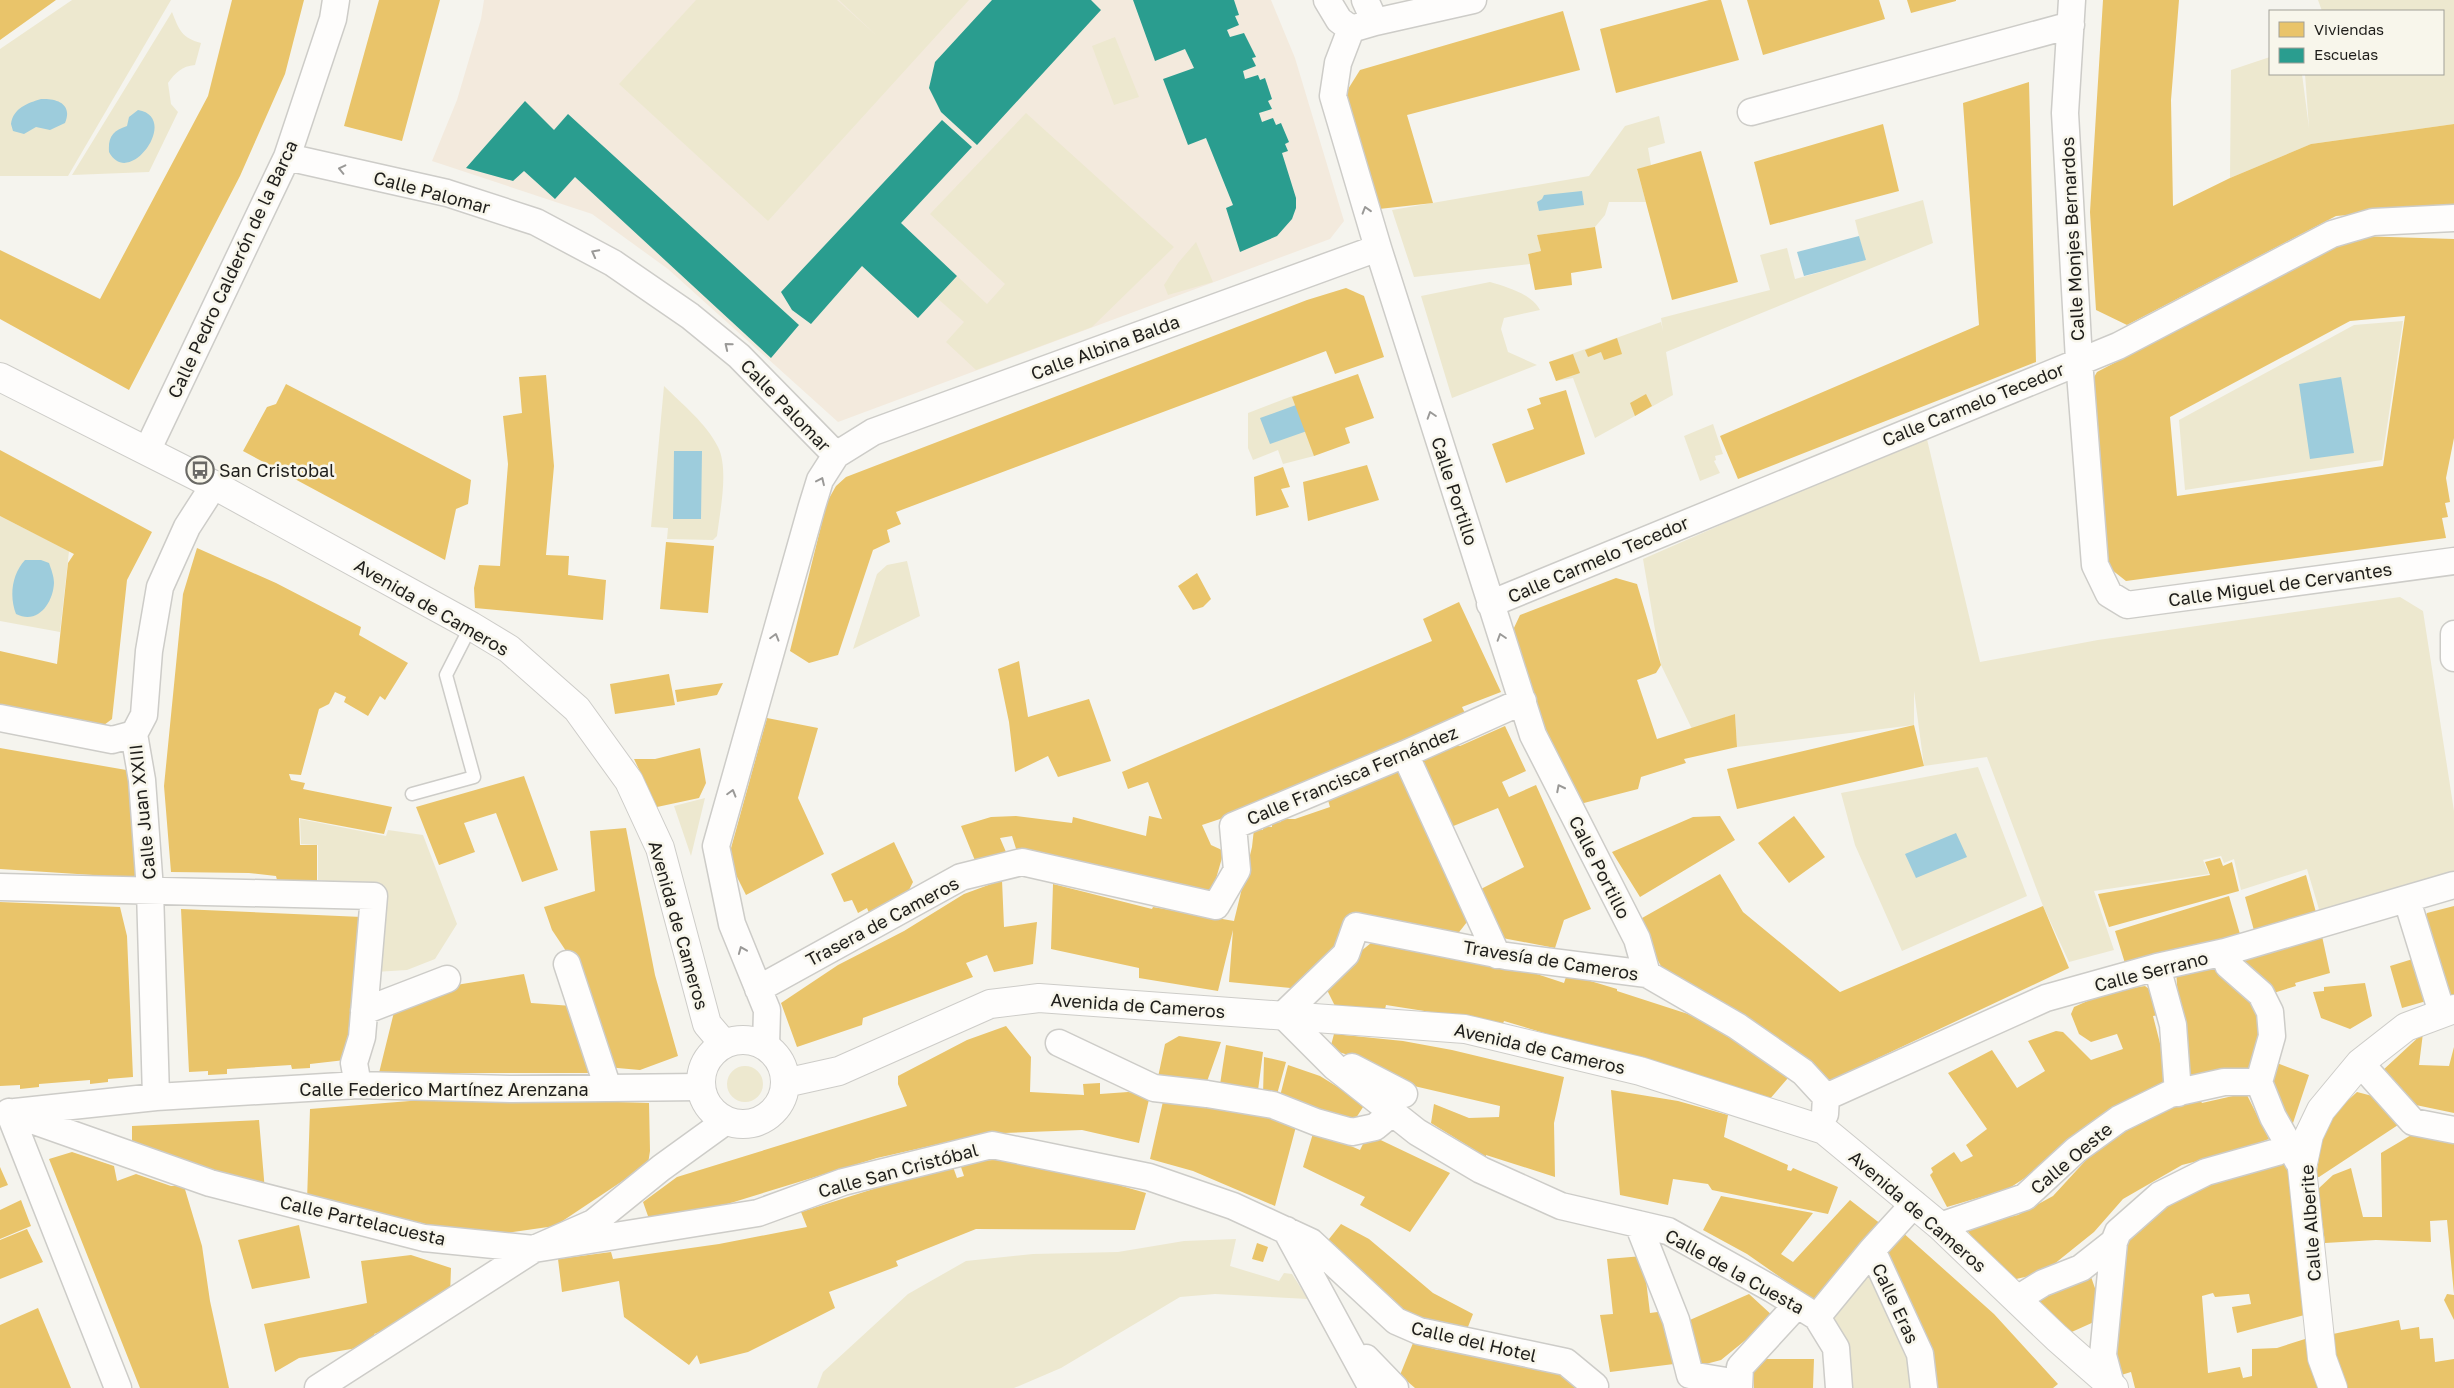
<svg xmlns="http://www.w3.org/2000/svg" width="2454" height="1388" viewBox="0 0 2454 1388" font-family="'Golos Text',sans-serif">
  <style>
    .education { fill: #f3eadd }
    .green { fill: #ede8cf }
    .water { fill: #9dccdc }
    .homes { fill: #e9c46a; fill-rule: evenodd }
    .schools { fill: #2a9d8f }
    .lines { fill: none; stroke-linecap: round; stroke-linejoin: round }
    .lane-casing { stroke: #cdccc8; stroke-width: 15 }
    .street-casing { stroke: #cdccc8; stroke-width: 29 }
    .secondary-casing { stroke: #cdccc8; stroke-width: 30 }
    .lane { stroke: #fefdfc; stroke-width: 12 }
    .street { stroke: #fefdfc; stroke-width: 26 }
    .secondary { stroke: #fefdfc; stroke-width: 28 }
    .oneway { stroke: #9a9997 }
    .labels { text-anchor: middle; dominant-baseline: central; stroke-width: 5; stroke-linejoin: round; paint-order: stroke }
    .street-label { font-size: 18px; fill: #1f1e1b; stroke: #f8f6eb }
    .poi-label { font-size: 18px; fill: #1f1e1b; stroke: #f8f6eb; text-anchor: start }
  </style>
  <rect width="100%" height="100%" fill="#f5f4ee"/>
  <!-- education -->
  <path class="education" d="M484,0H1271L1295,58L1344,221L1330,239L838,422L668,269L592,214L432,161L457,100L481,19Z"/>
  <!-- green -->
  <path class="green" d="M72,0H171L68,176H0V49Z
    M696,0H837L877,36L839,0H969L768,221L619,84Z
    M2318,0H2454V124L2311,144L2230,178L2231,70L2270,57V74H2302L2309,128L2305,74H2443V11H2322Z
    M172,12C179,30 182,38 201,43L195,65C182,66 175,73 168,83L171,104L178,112L149,172L72,175Z
    M1115,37L1139,97L1114,105L1092,46Z
    M1026,113L1174,247L1092,327L976,370L946,342L964,322L937,298L957,276L987,304L1005,284L930,214Z
    M1659,116L1665,143L1648,148L1651,165L1637,170L1646,202H1609L1605,215L1595,227L1537,235L1541,251L1528,254L1530,264L1414,277L1392,210L1589,176L1625,126Z
    M1923,200L1933,243L1666,352L1673,395L1595,438L1573,378L1556,381L1549,362L1661,322L1663,331L1661,318L1770,290L1760,255L1787,248L1795,279L1865,260L1855,220Z
    M1196,242L1213,282L1168,295L1164,285L1178,263Z
    M1490,282C1507,287 1532,294 1540,310L1504,318L1501,329L1508,352L1537,365L1452,398L1421,296Z
    M2403,321L2382,460L2185,490L2179,420L2354,325Z
    M664,386C683,405 706,423 718,447C729,469 720,511 717,536L713,540L667,539L668,528L651,527Z
    M1295,395L1318,453L1314,456L1283,464L1278,450L1253,460L1248,448V413Z
    M1713,424L1723,454L1715,456L1716,460L1714,461L1720,473L1700,481L1684,436Z
    M1926,435L1980,662L2098,640L2400,597L2423,611L2454,811V872L2321,916L2307,869L2241,890L2234,859L2224,863L2221,856L2203,860L2209,874L2094,891L2114,950L2069,962L2043,906L1987,757L1924,766L1914,691V725L1737,747L1735,714L1692,729L1661,665L1643,559Z
    M0,516L69,551L60,632L0,621Z
    M907,561L920,616L853,649L877,574L887,565Z
    M1978,767L2027,896L1902,951L1855,845L1841,793Z
    M705,798L691,856L674,806Z
    M300,819L386,836L388,830L423,835L457,924L435,959L407,970L375,972L380,888L318,880V845L301,844Z
    M727 1084a18 18 0 1 1 36 0a18 18 0 1 1-36 0Z
    M1236,1239L1230,1266L1279,1281L1284,1273L1292,1274L1308,1299L1215,1294L1180,1297L1061,1368L1014,1388H817L823,1372L908,1294L966,1261L1033,1254L1118,1252L1184,1241Z
    M1871,1269L1909,1358L1911,1388H1853C1852,1361 1839,1340 1827,1317Z"/>
  <!-- water -->
  <path class="water" d="M41,99C57,98 73,104 65,123L50,130L36,127L24,134L13,131L11,124C13,108 28,103 41,99Z
    M138,110C181,117 129,190 109,152C108,136 113,131 127,126L129,117Z
    M1582,191L1584,205L1539,211L1537,202L1542,199L1544,195Z
    M1859,236L1866,260L1804,276L1797,252Z
    M2341,377L2354,453L2310,459L2299,384Z
    M1296,405L1307,431L1270,444L1260,418Z
    M674,451H702L701,519H673Z
    M25,560H41L49,563C51,569 54,576 54,583C53,603 38,625 16,614C9,596 12,574 25,560Z
    M1956,833L1967,857L1916,878L1905,854Z"/>
  <!-- homes -->
  <path class="homes" d="M0,0H56L0,40Z
    M232,0H304L285,74L240,176L129,390L0,319V250L100,299L208,96Z
    M379,0H440L402,141L344,126Z
    M1709,0H1721L1739,60L1616,93L1600,29Z
    M1747,0H1879L1885,19L1763,55Z
    M1907,0H1956V1L1911,13Z
    M2103,0H2179L2171,100L2173,206L2230,178L2311,144L2454,124V206L2336,216L2127,325L2096,310L2090,212Z
    M1563,11L1580,70L1407,115L1433,203L1379,209L1345,94L1360,70Z
    M2029,82L2036,362L1738,479L1720,436L1979,325L1963,103Z
    M1883,124L1899,191L1770,225L1754,162Z
    M1701,151L1738,282L1672,300L1637,169Z
    M1595,227L1602,268L1571,273L1572,285L1535,290L1528,254L1541,251L1537,235Z
    M2357,236L2454,239V438L2446,478L2450,502L2445,503L2448,517L2442,518L2446,538L2126,581L2102,562L2089,386L2097,372ZM2405,316L2383,466L2177,496L2170,417L2350,321Z
    M1346,288L1364,296L1384,357L1335,374L1326,351L896,512L901,524L887,530L890,542L873,550L838,655L809,663L790,651L827,502L836,486L846,477L1307,300Z
    M1617,338L1622,354L1604,360L1601,352L1588,357L1585,350Z
    M1573,354L1580,373L1556,381L1549,362Z
    M1358,374L1374,418L1345,428L1350,443L1314,456L1292,397Z
    M546,375L554,466L546,555L569,556L568,575L606,580L603,620L475,608L474,588L479,565L500,566L508,464L503,416L522,413L519,377Z
    M286,384L471,480L468,504L456,509L445,560L243,451L267,407L276,404Z
    M1566,390L1585,454L1506,483L1492,444L1534,429L1527,409L1541,404L1539,398Z
    M1646,394L1652,406L1635,416L1630,403Z
    M0,450L152,532L127,580L112,719L96,731L0,710V651L57,664L68,563L74,554L0,516Z
    M1367,465L1379,500L1308,521L1303,482Z
    M1283,467L1290,487L1281,489L1289,507L1256,516L1254,477Z
    M666,542L714,546L708,613L660,609Z
    M197,548L276,583L361,627L359,635L408,663L385,700L380,696L368,716L344,702L346,697L335,692L329,704L319,709L301,775L289,774L291,780L305,783L303,789L392,807L384,834L299,818L300,845H317V882L277,880L276,876L249,873L171,872L164,786L183,594Z
    M1197,573L1211,599L1203,607L1193,610L1178,586Z
    M1616,578L1637,584L1661,665L1656,673L1637,680L1657,739L1735,714L1737,747L1684,759L1686,763L1641,777L1638,789L1580,804L1544,725L1513,630L1520,615Z
    M1459,602L1501,692L1462,707L1465,713L1451,718L1448,728L1271,802L1202,825L1211,845L1224,851L1213,889L1205,894L1018,855L1012,836L1000,838L1006,852L976,863L961,826L991,817L1016,816L1072,823L1073,817L1146,836L1149,816L1162,819L1148,782L1128,789L1122,772L1432,641L1423,619Z
    M1019,661L1028,717L1089,699L1111,761L1058,777L1048,756L1015,772L1009,722L998,669Z
    M669,674L675,705L615,714L610,684Z
    M723,683L717,695L677,702L675,690Z
    M767,718L818,728L798,798L824,854L746,895L728,859Z
    M1914,725L1924,766L1737,809L1727,769Z
    M1505,726L1526,771L1502,782L1509,797L1536,785L1591,909L1564,920L1555,948L1497,937L1477,891L1524,867L1498,808L1446,829L1413,760L1450,745L1460,746Z
    M0,748L132,771L139,878L0,869Z
    M700,748L706,783L699,798L657,807L634,759H655Z
    M1397,767L1467,922L1456,936L1350,913L1348,927L1335,957L1301,989L1229,982L1233,930L1218,991L1139,978V968L1051,949L1053,884L1152,909L1153,907L1234,921L1252,847L1254,829L1263,830V826L1272,827V823L1281,822V819H1295L1330,807L1327,797Z
    M524,776L558,870L522,882L496,813L464,823L475,852L439,865L416,807Z
    M1720,816L1735,840L1640,897L1612,852L1693,817Z
    M1794,816L1825,857L1789,883L1758,843Z
    M626,828L655,975L678,1056L640,1070L606,1067L572,960L552,930L544,907L595,891L590,831Z
    M894,842L913,882L908,892L869,913L867,908L858,913L852,900L844,902L831,874Z
    M2220,858L2223,866L2232,862L2239,891L2109,927L2098,894L2210,875L2205,862Z
    M1720,874L1743,912L1840,992L2043,906L2069,968L1827,1082L1664,971L1635,922Z
    M2306,875L2318,920L2256,938L2245,897Z
    M1002,880L1004,927L1037,922L1033,964L994,972L987,955L966,963L973,977L863,1018L862,1025L797,1047L781,1003L838,965L904,931L964,894Z
    M2229,896L2242,941L2128,973L2115,931Z
    M0,902L120,907L127,936L133,1077L108,1079V1082L90,1084V1080L39,1084V1087L20,1089V1085L0,1086Z
    M2454,906V995L2445,997L2422,924L2427,913Z
    M181,909L362,917L345,1060L310,1064V1068L292,1069L291,1065L227,1069V1074L208,1075V1071L189,1072Z
    M2322,936L2330,973L2295,983L2296,986L2267,995L2239,959Z
    M1371,943L1479,955L1564,983L1567,974L1617,989V991L1688,1014L1701,1021L1760,1056L1788,1078L1769,1100L1504,1021L1502,1026L1469,1018L1386,1005L1384,1014L1335,1006L1323,982Z
    M2416,958L2430,1000L2402,1008L2390,966Z
    M2215,966L2258,1002L2262,1040L2256,1070L2184,1078L2176,971Z
    M524,974L531,1003L572,1006L594,1073H379L395,1008L456,985Z
    M2365,983L2372,1016L2350,1029L2321,1018L2313,992L2324,991V987Z
    M2145,986L2153,992L2159,1015L2153,1016L2163,1055L2166,1086L2008,1189L1947,1207L1930,1175L1933,1172L1931,1168L1954,1152L1961,1162L1973,1156L1966,1145L1987,1129L1948,1073L1992,1050L2017,1088L2045,1071L2028,1041L2056,1031L2063,1032L2091,1060L2123,1049L2117,1034L2091,1042L2079,1034L2071,1014L2074,1007L2092,999L2126,989Z
    M1006,1026L1031,1057L1030,1092L1084,1095L1083,1084L1100,1083V1094L1128,1092L1150,1095L1139,1143L1082,1130L1003,1133L974,1136L877,1158L685,1217L648,1216L643,1202L677,1177L907,1106L898,1084V1076L967,1040Z
    M2423,1033L2419,1065L2449,1066L2454,1047V1113L2411,1104L2382,1071Z
    M1334,1034L1403,1041L1452,1050L1564,1077L1554,1123L1555,1177L1486,1155V1157L1431,1123L1434,1104L1469,1118L1499,1117L1500,1106L1414,1086L1366,1061L1330,1049Z
    M1179,1036L1221,1042L1204,1090L1158,1077L1165,1044Z
    M1226,1045L1263,1052L1257,1098L1219,1091Z
    M1264,1057L1286,1062L1276,1098L1263,1095Z
    M2269,1060L2309,1075L2292,1126L2266,1093Z
    M1288,1065L1320,1076L1365,1104L1356,1118L1333,1122L1280,1096Z
    M1611,1090L1678,1101L1728,1115L1724,1137L1788,1165L1787,1170L1791,1171L1793,1168L1838,1187L1828,1214L1712,1190L1708,1184L1673,1179L1668,1205L1620,1195Z
    M2357,1092L2384,1099L2390,1113L2398,1125L2319,1177H2316L2321,1145L2330,1117Z
    M2246,1093L2269,1139L2237,1151L2182,1165L2123,1199L2094,1232L2043,1273L2007,1281L1965,1228L2018,1215L2053,1196L2087,1159L2085,1155L2156,1108L2200,1100L2202,1103Z
    M460,1097L649,1103L650,1151L648,1164L555,1226L513,1232L446,1234V1229L384,1214L307,1201L310,1109Z
    M1164,1097L1298,1119L1275,1206L1193,1171L1150,1159Z
    M259,1120L265,1191L132,1148V1126Z
    M1314,1130L1360,1150L1368,1134L1450,1173L1410,1232L1360,1205L1365,1197L1303,1167Z
    M2413,1134L2454,1142V1294L2447,1220L2430,1221L2431,1242L2376,1240L2325,1243L2318,1189L2333,1175L2351,1168L2363,1217H2382L2381,1153Z
    M72,1152L114,1166L117,1181L136,1174L171,1186H184L202,1246L210,1301L229,1388H140L49,1159Z
    M997,1160L1073,1172L1146,1193L1135,1230L976,1229L896,1261L898,1266L829,1292L835,1308L748,1352L700,1364L697,1355L689,1365L624,1317L619,1281L562,1292L558,1259L611,1252L613,1259L719,1244L807,1227L801,1212L952,1164L957,1178L964,1176L959,1161Z
    M2289,1161L2308,1314L2237,1333L2232,1307L2251,1304L2249,1294L2215,1297L2213,1293L2202,1296L2208,1373L2240,1367L2243,1378L2252,1376V1349L2277,1348L2305,1339L2319,1388H2135L2131,1372L2118,1376L2107,1328L2129,1234L2165,1201L2227,1175Z
    M0,1167L8,1185L0,1188Z
    M1721,1196L1813,1213L1781,1254L1793,1262L1850,1200L1886,1228L1820,1305L1747,1254L1703,1230Z
    M21,1200L31,1226L0,1239V1210Z
    M1341,1224L1369,1239L1433,1293L1473,1314L1466,1332L1406,1321L1325,1244Z
    M299,1225L310,1278L252,1289L238,1240Z
    M27,1229L43,1262L0,1279V1240Z
    M1901,1231L1994,1314L2058,1384L2053,1388H1935L1878,1256Z
    M1257,1243L1268,1247L1263,1262L1252,1259Z
    M411,1255L451,1268L450,1296L418,1318L374,1334L375,1339L357,1348L299,1358L275,1372L264,1324L367,1303L361,1261Z
    M1643,1256L1650,1313L1665,1311L1674,1364L1610,1372L1600,1315L1613,1314L1607,1259Z
    M2089,1271L2105,1317L2065,1335L2031,1298Z
    M1749,1294L1774,1317L1721,1360L1702,1365L1689,1345L1683,1323Z
    M2447,1294L2454,1295V1320L2444,1300Z
    M38,1308L71,1388H0V1325Z
    M2399,1320L2401,1330L2419,1327L2420,1339L2433,1338L2435,1362L2454,1359V1388H2341L2337,1378L2333,1334Z
    M1413,1343L1438,1350L1440,1346L1571,1377L1579,1388H1415L1400,1375Z
    M1752,1359H1814L1813,1388H1754Z"/>
  <!-- schools -->
  <path class="schools" d="M992,0H1091L1101,10L977,145L941,112L929,88L935,62Z
    M1133,0H1234L1239,15L1235,16L1239,25L1227,30L1230,37L1244,33L1256,57L1252,58L1256,66L1243,71L1245,79L1258,75L1260,80L1265,78L1272,99L1268,101L1272,109L1259,113L1262,122L1273,118L1276,125L1281,123L1289,142L1285,144L1288,151L1282,153L1296,198V208L1292,219L1277,236L1240,252L1226,208L1233,205L1206,138L1188,145L1163,79L1194,68L1185,49L1155,61Z
    M525,101L554,130L568,114L799,325L771,358L575,177L555,199L524,171L513,181L466,168Z
    M942,120L972,147L901,223L957,276L918,318L862,266L811,324L792,310L781,292Z"/>
  <g class="lines">
    <!-- lane casing -->
    <g class="lane-casing">
      <path id="lane" d="M412,794L474,777L446,675L471,626"/>
    </g>
    <!-- street casing -->
    <g class="street-casing">
      <path id="street" d="M1327,0L1339,20L1351,29
        M1365,0L1375,22
        M2072,0L2065,113L2079,360L2095,565L2109,594L2127,605L2454,561
        M1351,29L1338,63L1333,96L1378,248L1533,735L1637,939L1647,974
        M1351,29L1375,22L1473,0
        M1751,112L2071,25
        M287,157L447,193L536,222L613,263L690,316L739,356L836,455
        M147,451L287,157L333,19L336,0
        M1490,604L2118,346L2332,234L2373,222L2454,218
        M2454,634V658
        M0,718L112,740L134,734
        M1405,754L1497,955
        M0,887L374,896L362,1037L354,1063L358,1085
        M2407,900L2442,1013
        M2225,952L2228,965L2261,994L2270,1012L2272,1036L2259,1082L2273,1117L2298,1161
        M567,964L608,1088
        M2157,967L2173,1025L2178,1093
        M758,989L961,877L1022,862L1216,906L1237,870L1233,826L1405,754L1523,701
        M364,1011L447,979
        M1059,1043L1154,1088L1207,1094L1273,1105L1316,1122L1352,1132L1375,1127L1392,1113
        M766,1046L767,1010L732,924L716,846L812,506L820,480L836,455L873,432L1378,248
        M2360,1063L2413,1122L2454,1130
        M1352,1067L1404,1094
        M156,1097L150,890L142,780L134,734L144,715L149,651L160,587L187,527L214,485
        M1826,1097L1803,1072L1737,1026L1647,974L1506,956L1356,926L1346,954L1283,1015L1335,1067L1417,1132L1481,1170L1561,1206L1668,1231L1772,1289L1817,1317L1836,1348L1839,1388
        M9,1112L210,1183L424,1238L534,1249L758,1213L843,1182L992,1145L1149,1177L1233,1206L1311,1242L1396,1321L1419,1331L1566,1362L1595,1386L1594,1388
        M9,1112L118,1388
        M15,1112L156,1097L358,1085L512,1089L701,1087
        M1825,1114L1826,1097L2046,998L2157,967L2225,952L2454,885
        M1914,1204L1872,1250L1920,1354L1924,1388
        M1638,1224L1676,1320L1690,1375L1738,1383
        M1940,1226L2025,1197L2076,1150L2119,1119L2170,1094L2224,1082H2259
        M1286,1230L1372,1388
        M2017,1299L2043,1283L2081,1268L2114,1242L2118,1232L2160,1195L2206,1172L2277,1152L2288,1146
        M1817,1317L1872,1250
        M1366,1358L1395,1388
        M2111,1385L2103,1355L2114,1242
        M318,1388L534,1249L593,1223L661,1168L726,1121
        M1739,1388L1740,1367L1797,1305"/>
    </g>
    <!-- secondary casing -->
    <g class="secondary-casing">
      <path id="secondary" d="M0,377L214,485L471,626L509,649L577,709L629,781L660,848L707,1024L724,1044
        M701 1082a42 42 0 1 1 84 0a42 42 0 1 1-84 0Z
        M785,1083L839,1071L990,1004L1039,998L1465,1029L1640,1071L1824,1130L1940,1226L2057,1338L2114,1388
        M2333,1388L2322,1358L2302,1168L2309,1135L2321,1110L2360,1063L2406,1027L2454,1009"/>
    </g>
    <!-- lane -->
    <use href="#lane" class="lane"/>
    <!-- street -->
    <use href="#street" class="street"/>
    <!-- secondary -->
    <use href="#secondary" class="secondary"/>
  </g>
  <!-- one-way arrows -->
  <defs><path id="oneway-chevron" d="M-2-3.5L2.5 0L-2 3.5" fill="none" stroke-width="1.6" stroke-linecap="round" stroke-linejoin="round" transform="scale(1.25)"/></defs>
  <g class="oneway">
    <use href="#oneway-chevron" transform="translate(342 169) rotate(-167)"/>
    <use href="#oneway-chevron" transform="translate(1366 210) rotate(-107)"/>
    <use href="#oneway-chevron" transform="translate(595 253) rotate(-152)"/>
    <use href="#oneway-chevron" transform="translate(728 346) rotate(-141)"/>
    <use href="#oneway-chevron" transform="translate(1431 415) rotate(-108)"/>
    <use href="#oneway-chevron" transform="translate(821 481) rotate(-65)"/>
    <use href="#oneway-chevron" transform="translate(775 637) rotate(-74)"/>
    <use href="#oneway-chevron" transform="translate(1501 637) rotate(-108)"/>
    <use href="#oneway-chevron" transform="translate(1560 788) rotate(-117)"/>
    <use href="#oneway-chevron" transform="translate(732 793) rotate(-74)"/>
    <use href="#oneway-chevron" transform="translate(742 950) rotate(-112)"/>
  </g>
  <!-- icons -->
  <defs>
    <g id="bus-ring" transform="scale(1.4375)"><circle r="9.5" fill="#f8f6eb" stroke="#6a6965" stroke-width="1.5"/><path d="M-5-6H5V4H4V6H2V4H-2V6H-4V4H-5ZM-3.5-4V0h7V-4ZM-3.5 1.2v1.5H-2V1.2ZM2 1.2v1.5H3.5V1.2Z" fill="#6a6965"/></g>
  </defs>
  <g fill-rule="evenodd">
    <use href="#bus-ring" x="200" y="470"/>
  </g>
  <g class="labels">
    <!-- street labels -->
    <g class="street-label">
      <text transform="translate(432 192) rotate(15)">Calle Palomar</text>
      <text transform="translate(2072 239) rotate(-93)">Calle Monjes Bernardos</text>
      <text transform="translate(232 269) rotate(-65)">Calle Pedro Calderón de la Barca</text>
      <text transform="translate(1105 347) rotate(-20)">Calle Albina Balda</text>
      <text transform="translate(1973 404) rotate(-22)">Calle Carmelo Tecedor</text>
      <text transform="translate(786 405) rotate(46)">Calle Palomar</text>
      <text transform="translate(1455 491) rotate(72)">Calle Portillo</text>
      <text transform="translate(1598 559) rotate(-23)">Calle Carmelo Tecedor</text>
      <text transform="translate(2280 584) rotate(-8)">Calle Miguel de Cervantes</text>
      <text transform="translate(432 607) rotate(30)">Avenida de Cameros</text>
      <text transform="translate(1352 775) rotate(-23)">Calle Francisca Fernández</text>
      <text transform="translate(142 812) rotate(-96)">Calle Juan XXIII</text>
      <text transform="translate(1600 867) rotate(63)">Calle Portillo</text>
      <text transform="translate(882 921) rotate(-28)">Trasera de Cameros</text>
      <text transform="translate(679 925) rotate(74)">Avenida de Cameros</text>
      <text transform="translate(1551 960) rotate(9)">Travesía de Cameros</text>
      <text transform="translate(2151 971) rotate(-14)">Calle Serrano</text>
      <text transform="translate(1138 1005) rotate(4)">Avenida de Cameros</text>
      <text transform="translate(1540 1048) rotate(13)">Avenida de Cameros</text>
      <text x="444" y="1089">Calle Federico Martínez Arenzana</text>
      <text transform="translate(2071 1158) rotate(-40)">Calle Oeste</text>
      <text transform="translate(898 1170) rotate(-15)">Calle San Cristóbal</text>
      <text transform="translate(1918 1211) rotate(41)">Avenida de Cameros</text>
      <text transform="translate(363 1220) rotate(13)">Calle Partelacuesta</text>
      <text transform="translate(2310 1223) rotate(-94)">Calle Alberite</text>
      <text transform="translate(1735 1271) rotate(29)">Calle de la Cuesta</text>
      <text transform="translate(1896 1303) rotate(65)">Calle Eras</text>
      <text transform="translate(1474 1341) rotate(13)">Calle del Hotel</text>
    </g>
    <!-- poi labels -->
    <g class="poi-label">
      <text x="219" y="470">San Cristobal</text>
    </g>
  </g>
  <!-- legend -->
  <rect x="2269" y="10" width="175" height="65" fill="#f8f6eb" stroke="#a1a098"/>
  <rect x="2279" y="22" width="25" height="15" fill="#e9c46a" stroke="#a1a098"/>
  <text x="2314" y="35" font-size="15" fill="#1f1e1b">Viviendas</text>
  <rect x="2279" y="48" width="25" height="15" fill="#2a9d8f" stroke="#a1a098"/>
  <text x="2314" y="60" font-size="15" fill="#1f1e1b">Escuelas</text>
</svg>
